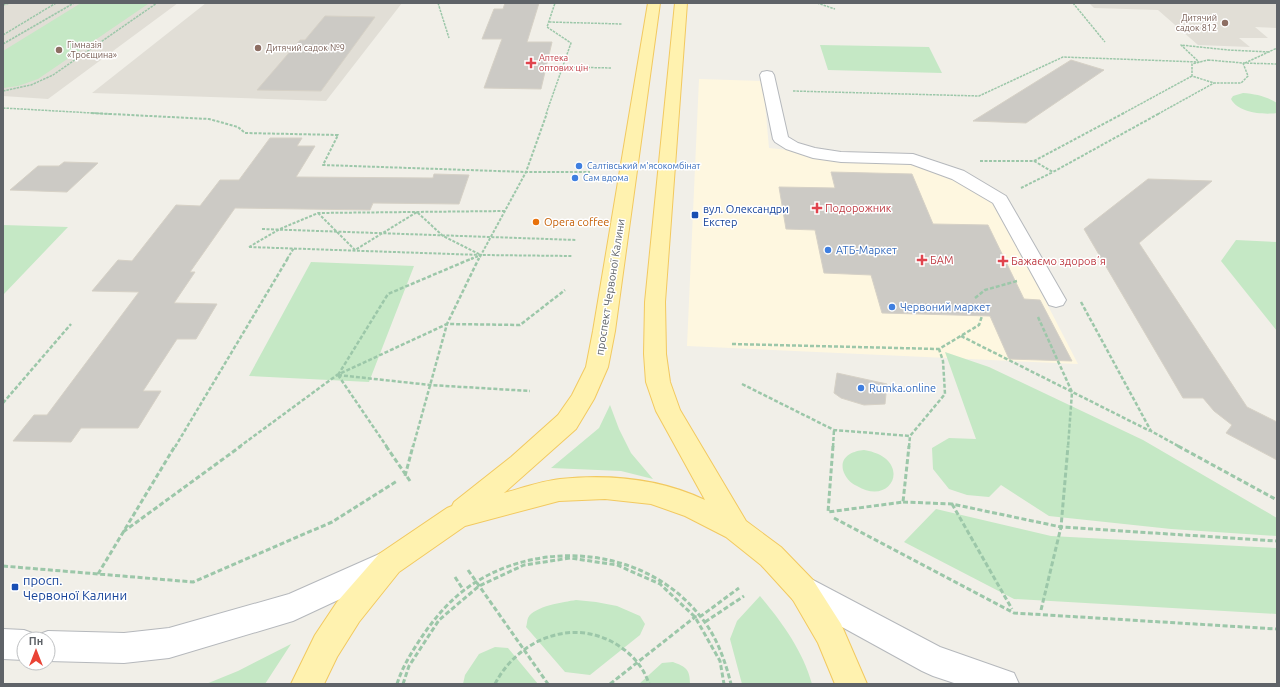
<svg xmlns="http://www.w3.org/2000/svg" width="1280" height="687" viewBox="0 0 1280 687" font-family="Ubuntu,sans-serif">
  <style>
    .commercial { fill: #fef7e0 }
    .education { fill: #e1ded6 }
    .green { fill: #c5e8c5 }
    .building { fill: #cccac5; stroke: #d6d1c6 }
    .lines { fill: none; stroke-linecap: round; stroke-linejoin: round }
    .minor-casing { stroke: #b5b8bc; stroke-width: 2 }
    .major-casing { stroke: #f2c960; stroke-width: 2 }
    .path-far3 { stroke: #9cc7a9; stroke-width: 1.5; stroke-dasharray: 2.5 1; stroke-linecap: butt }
    .path-far2 { stroke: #9cc7a9; stroke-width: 2; stroke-dasharray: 3 1.5; stroke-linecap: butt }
    .path-far1 { stroke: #9cc7a9; stroke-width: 2.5; stroke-dasharray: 4 2; stroke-linecap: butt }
    .path { stroke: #9cc7a9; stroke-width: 3; stroke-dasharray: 5 2.5; stroke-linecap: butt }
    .minor { fill: #fff; fill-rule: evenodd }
    .major { fill: #fff2af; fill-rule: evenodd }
    .education-dot { fill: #8d6e63; stroke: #fff; stroke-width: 1.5 }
    .health-dot { fill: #e0444e; stroke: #fff; stroke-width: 1.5 }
    .shop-dot { fill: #3f7fe0; stroke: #fff; stroke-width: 1.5 }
    .transit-dot { fill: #1a4fb4; stroke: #fff; stroke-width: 1.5 }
    .food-dot { fill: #e8710a; stroke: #fff; stroke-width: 1.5 }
    .labels { text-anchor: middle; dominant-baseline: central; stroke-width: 3; stroke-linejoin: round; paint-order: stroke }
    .far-education-label { font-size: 9px; fill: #785e54; stroke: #fff; text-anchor: start }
    .far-health-label { font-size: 9px; fill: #be3a42; stroke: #fff; text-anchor: start }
    .far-shop-label { font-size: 9px; fill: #366cbe; stroke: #fff; text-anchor: start }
    .health-label { font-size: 11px; fill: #be3a42; stroke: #fff; text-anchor: start }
    .transit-label { font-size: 11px; fill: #164399; stroke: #fff; text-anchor: start }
    .food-label { font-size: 11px; fill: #c56008; stroke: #fff; text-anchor: start }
    .shop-label { font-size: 11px; fill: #366cbe; stroke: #fff; text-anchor: start }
    .street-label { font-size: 11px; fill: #5f6368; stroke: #fff }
    .near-transit-label { font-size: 13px; fill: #164399; stroke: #fff; text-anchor: start }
  </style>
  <rect width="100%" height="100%" fill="#f1efe8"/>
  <!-- commercial -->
  <path class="commercial" d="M699,79L763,81L769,148L912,163L958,180L995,203L1078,364L687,346Z"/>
  <!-- education -->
  <path class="education" d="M3,3H178L48,99L3,96Z
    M206,3H402L326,101L92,93Z
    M1089,3H1277V28L1255,27L1268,38H1239L1250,47L1198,45L1158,10L1094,8Z"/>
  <!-- green -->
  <path class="green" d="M81,3L148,4L38,79L18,86L3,88V51Z
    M820,45L929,47L942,73L828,70Z
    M1243,93C1255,94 1266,96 1277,103V113C1264,115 1238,113 1231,99L1233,96Z
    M3,225L68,227L3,295Z
    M1236,240L1277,242V331L1221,261Z
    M311,262L414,266L369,382L249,376Z
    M945,352L989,367L1143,440L1277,518V536L1171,529L1049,516L1001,485L989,497L967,495L949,489L933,469L932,448L949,438L976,439Z
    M610,405L619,429L631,453L653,479L621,471L551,468L599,428Z
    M864,450C914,458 893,508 857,486C850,483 845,477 843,470C840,456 853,451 864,450Z
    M936,509L1051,536L1277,548V614L1014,599L904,542Z
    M760,596C782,622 803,651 812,684H742L730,639L737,621Z
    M576,600L596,602L617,606L640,616L645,624L640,635L590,675L565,672L526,627C527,625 527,620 528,618C534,606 564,602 576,600Z
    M291,644L265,684H206L238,671Z
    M495,647L508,648L538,684H463L465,675L479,654Z
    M673,662C686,667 690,669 690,684H639L662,663Z"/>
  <!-- building -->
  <path class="building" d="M505,3H539L527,42H552L541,89L484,88L502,39H482L494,9H503Z
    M325,16L375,17L321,91L257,90L300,40H305Z
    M1071,60L1104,70L1026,123L973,121Z
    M270,138H302L297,146H315L296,177L433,178L434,174L469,175L459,204L373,203L370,210L235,208L190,272H195L174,303L217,304L196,339H177L143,391H161L138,428H81L71,442L13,441L34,415H47L139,292L92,291L118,260L132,261L176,205L200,206L220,180H239Z
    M64,162L98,163L67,192L10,190L38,166H59Z
    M831,172L912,174L933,224L988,225L1024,299L1040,300L1072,361L1009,359L990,316L882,313L871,275L824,273L815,230L786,229L779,187L835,188Z
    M1148,179L1212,181L1139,243L1247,407L1277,422V460L1226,433L1232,425L1214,411L1203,398H1183L1084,229Z
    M837,373L887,384L885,404L864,405L841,398L834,393Z"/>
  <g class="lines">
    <!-- minor casing -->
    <g class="minor-casing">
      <path id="minor" d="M767,71L772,72L774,75L788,137L798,143L815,148L841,152L913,154L964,171L1006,196L1066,300L1063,305L1056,307L1049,305L993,203L952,179L911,164L841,162L813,158L786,149L775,142L773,139L760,75L762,72Z
        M386,551L396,555L400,564L396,573L293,621L169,658L124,663L48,661V639H24V660L3,659V629L24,630L35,634L36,637L37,635L48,631L124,633L169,628L289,594Z
        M803,576L813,580L940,647L1014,673L1019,684H957L933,676L922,671L793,600L788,590L793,580Z"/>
    </g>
    <!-- major casing -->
    <g class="major-casing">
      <path id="major" d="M648,3H660L615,331L608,367L594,399L576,429L504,493C522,488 542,481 560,479C609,474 661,479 705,500L656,411L646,382L644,354L645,302L675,3H687L665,302L666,354L670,382L680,410L746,521L781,547L813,580L841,624L867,684H835L818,643L793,600L761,565L726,537L685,516L651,504L605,499L559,501L465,526L399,572L359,622L337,657L324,684H291L315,635L337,602L379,554L447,508L452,506L454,502L511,457L558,415L572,395L586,367L593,331Z"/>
    </g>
    <!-- path-far3 -->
    <path class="path-far3" d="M438,3L449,38
      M817,3L835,9
      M1073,3L1105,42
      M3,5L10,3
      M549,22L622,24
      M3,35L56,3
      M3,44L74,3
      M1208,60L1243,63L1248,76L1241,83H1214L1192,76V64Z
      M1243,63L1277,64
      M1245,63L1277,48
      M563,67L612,68
      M3,91L31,85L53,75L157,3
      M793,91L979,96L1063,57L1199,62L1181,45L1228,50L1270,52
      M3,108L110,114
      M546,114L571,43L547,27L555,3
      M1122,114L1192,76
      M1158,114L1214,83"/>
    <!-- path-far2 -->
    <path class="path-far2" d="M91,113L209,119L238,127L245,133L338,135L323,165L526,172H590
      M980,161H1034L1124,113
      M1034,161L1053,172L1160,113
      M1021,188L1053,172
      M318,213L355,250L417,212L443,236L481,255L479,259
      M262,229L576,240
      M249,247L481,255L572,256
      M249,247L280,229L318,213L505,211
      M287,259L294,248
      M471,259L481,255L526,172L547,113"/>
    <!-- path-far1 -->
    <path class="path-far1" d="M975,298L985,290L1017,281
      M1081,302L1151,431L1180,447
      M1038,317L1072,392L1068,447
      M961,336L1150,431
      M732,344L939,349L979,325L982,316
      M338,375L388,294L473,258
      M338,375L430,385L530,391
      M338,375L387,447
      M742,384L834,430L910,436
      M3,403L71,324
      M175,447L288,258
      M239,447L337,375L447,324L520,325L565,290
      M413,447L447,324L479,258
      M833,447L834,430
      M909,447L910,436L945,394L943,361L939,349"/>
    <!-- path -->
    <path class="path" d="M386,446L410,481
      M833,446L828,512L903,502L909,446
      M1178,446L1277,500
      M405,476L413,446
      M903,502L952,504L1061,527L1277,541
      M952,504L1012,609
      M834,518L1014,613L1277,629
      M123,532L241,446
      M3,566L193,582L332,522L397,481
      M468,570L548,684
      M98,574L175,446
      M455,577L464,591
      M1041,610L1061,527L1068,446
      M705,622L744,596
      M397,684C402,668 410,655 419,641C431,623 445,605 463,591C533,537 644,545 700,616C716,635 725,660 731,684
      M403,684L409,666L439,620L479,586L524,565L570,558L617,565L660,584L695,617L720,661L724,684
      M495,684C518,639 574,616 619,646C633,655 644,668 649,684
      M610,684L695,617L701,616L739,588"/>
    <!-- minor -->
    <use href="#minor" class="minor"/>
    <!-- major -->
    <use href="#major" class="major"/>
  </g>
  <!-- markers -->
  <g class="education-dot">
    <circle cx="1225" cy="23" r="4"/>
    <circle cx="258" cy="48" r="4"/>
    <circle cx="59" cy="50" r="4"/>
  </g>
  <g class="health-dot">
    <path d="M529 57h4v4h4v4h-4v4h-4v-4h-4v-4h4z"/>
    <path d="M815 202h4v4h4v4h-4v4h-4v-4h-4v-4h4z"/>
    <path d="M920 254h4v4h4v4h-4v4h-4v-4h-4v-4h4z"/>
    <path d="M1001 255h4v4h4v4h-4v4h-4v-4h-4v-4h4z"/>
  </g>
  <g class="shop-dot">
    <circle cx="579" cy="166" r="4"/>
    <circle cx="575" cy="178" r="4"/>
    <circle cx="828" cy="250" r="4"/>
    <circle cx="892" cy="307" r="4"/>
    <circle cx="861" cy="388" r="4"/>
  </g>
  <g class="transit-dot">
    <rect x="691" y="211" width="8" height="8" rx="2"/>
    <rect x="11" y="583" width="8" height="8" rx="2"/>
  </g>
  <circle class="food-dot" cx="536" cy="222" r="4"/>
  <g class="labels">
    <!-- far-education labels -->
    <g class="far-education-label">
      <text x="1217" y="18" text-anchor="end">Дитячий<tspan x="1217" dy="10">садок 812</tspan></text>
      <text x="67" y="45">Гімназія<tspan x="67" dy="10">«Троєщина»</tspan></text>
      <text x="266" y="48">Дитячий садок №9</text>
    </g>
    <!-- far-health labels -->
    <g class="far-health-label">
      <text x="539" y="58">Аптека<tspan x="539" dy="10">оптових цін</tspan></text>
    </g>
    <!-- far-shop labels -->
    <g class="far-shop-label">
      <text x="587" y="166">Салтівський м'ясокомбінат</text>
      <text x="583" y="178">Сам вдома</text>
    </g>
    <!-- health labels -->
    <g class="health-label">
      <text x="825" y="208">Подорожник</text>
      <text x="930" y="260">БАМ</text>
      <text x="1011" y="261">Бажаємо здоровʼя</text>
    </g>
    <!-- transit labels -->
    <g class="transit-label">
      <text x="703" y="209">вул. Олександри<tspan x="703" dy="13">Екстер</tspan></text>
    </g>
    <!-- food labels -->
    <g class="food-label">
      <text x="544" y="222">Opera coffee</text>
    </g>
    <!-- shop labels -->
    <g class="shop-label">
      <text x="836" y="250">АТБ-Маркет</text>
      <text x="900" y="307">Червоний маркет</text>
      <text x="869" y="388">Rumka.online</text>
    </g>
    <!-- street labels -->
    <g class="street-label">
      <text transform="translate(610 287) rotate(-81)">проспект Червоної Калини</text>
    </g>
    <!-- near-transit labels -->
    <g class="near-transit-label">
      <text x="23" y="580">просп.<tspan x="23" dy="15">Червоної Калини</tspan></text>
    </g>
  </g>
  <!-- border -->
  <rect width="1280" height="687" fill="none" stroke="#5f6368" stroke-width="8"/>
  <!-- north arrow -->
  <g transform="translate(36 651)"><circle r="19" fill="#ffffff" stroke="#bfc1c3"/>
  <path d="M0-3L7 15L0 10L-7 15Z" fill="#ea4335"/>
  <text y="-6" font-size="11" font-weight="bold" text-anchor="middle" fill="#5f6368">Пн</text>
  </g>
</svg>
